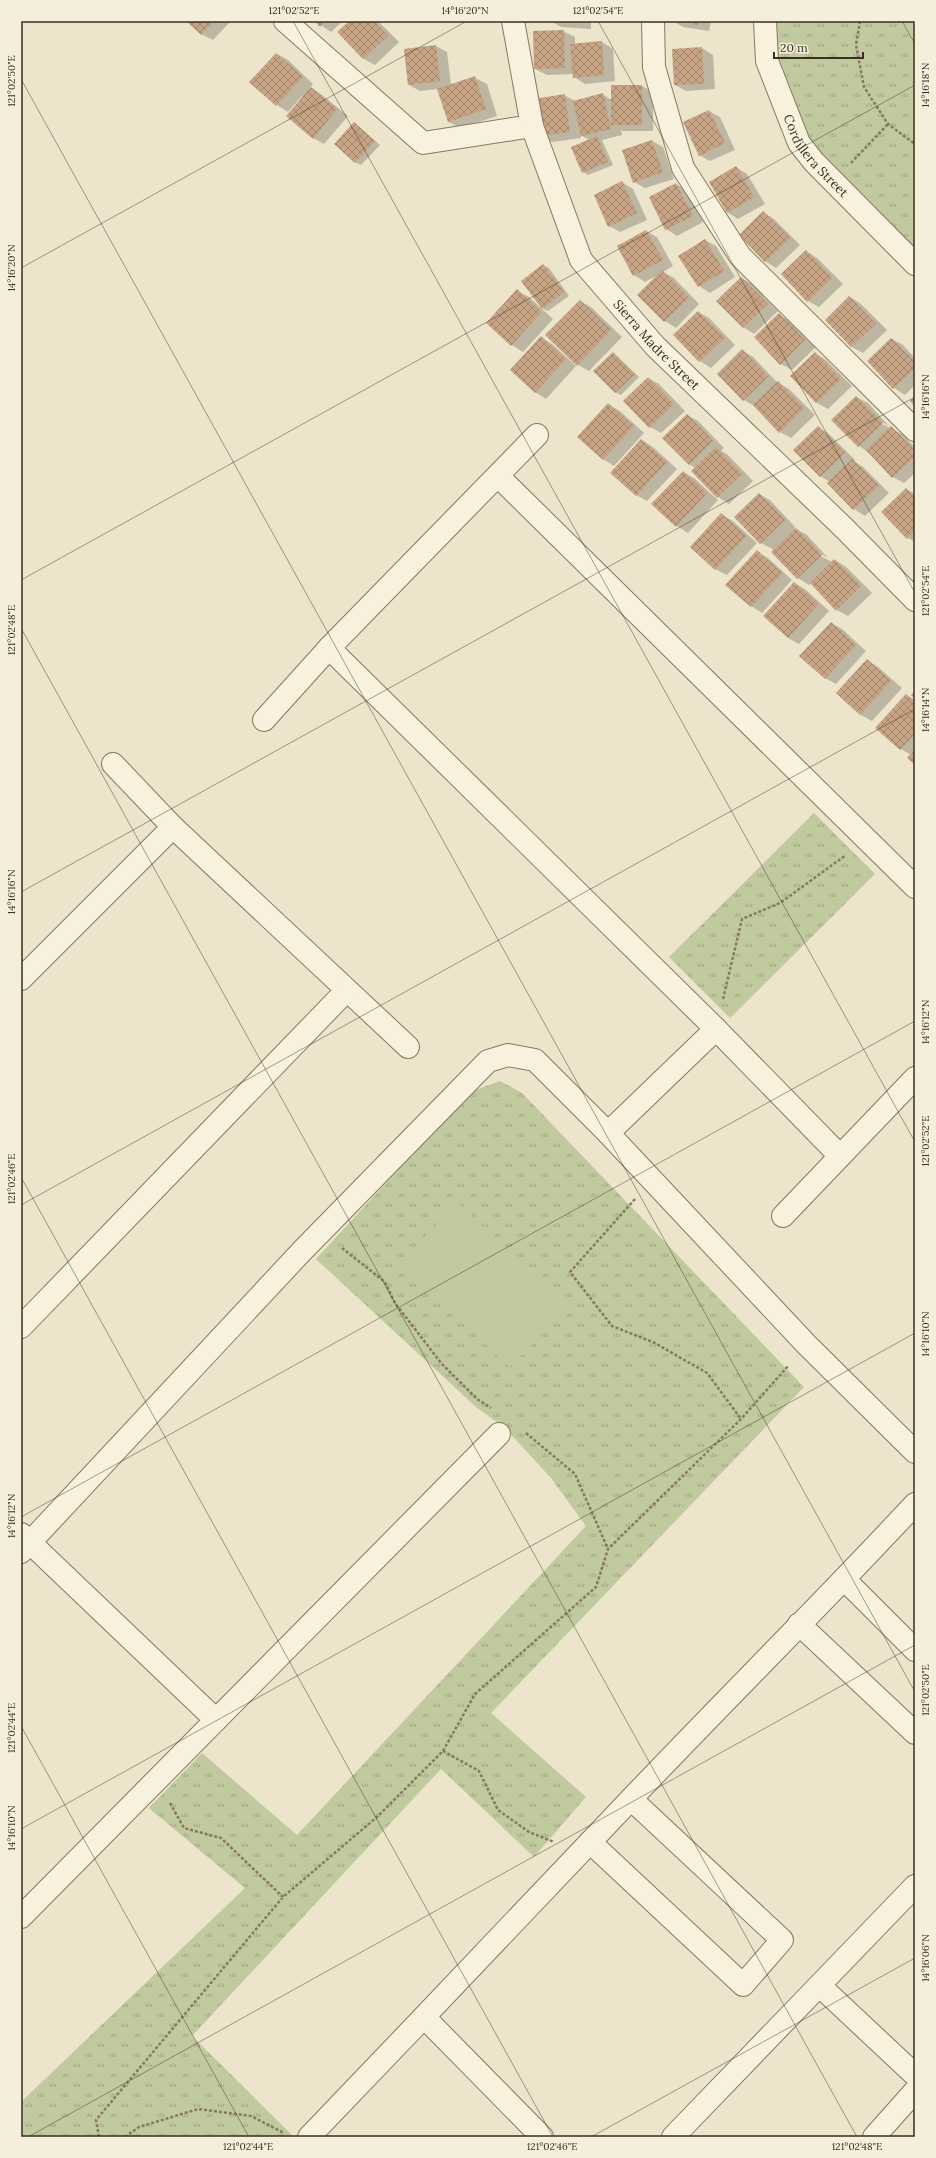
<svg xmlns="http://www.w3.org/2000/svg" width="936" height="2158" viewBox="0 0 936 2158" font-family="Lora,serif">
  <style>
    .park { fill: url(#park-tufts) }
    .pitch { fill: #c1c99f }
    .shadow { fill: #0003 }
    .building { fill: url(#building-cross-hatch) }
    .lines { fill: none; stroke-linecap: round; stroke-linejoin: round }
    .street-casing { stroke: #877860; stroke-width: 24 }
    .path { stroke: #877860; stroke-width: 2.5; stroke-dasharray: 3 2; stroke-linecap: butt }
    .street { stroke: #f7f1de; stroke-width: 22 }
    .ticks { fill: none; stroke: #392f22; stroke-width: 1; stroke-opacity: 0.45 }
    .labels { text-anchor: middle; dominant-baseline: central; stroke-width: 4; stroke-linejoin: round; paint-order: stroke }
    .street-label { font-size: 13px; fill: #392f22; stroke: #f4eeda }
    .neatline { fill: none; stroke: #392f22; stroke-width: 1.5 }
    .ticks-label { font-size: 10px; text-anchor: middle; fill: #392f22 }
  </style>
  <defs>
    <pattern id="park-tufts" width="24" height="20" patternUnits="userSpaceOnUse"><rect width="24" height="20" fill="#c1c99f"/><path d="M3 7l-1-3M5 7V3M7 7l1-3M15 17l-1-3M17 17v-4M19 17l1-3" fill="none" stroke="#9ea481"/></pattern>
    <pattern id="building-cross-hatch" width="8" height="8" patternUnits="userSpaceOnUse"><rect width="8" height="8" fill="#c7a484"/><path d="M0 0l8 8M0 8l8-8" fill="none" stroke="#a3866c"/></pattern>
  </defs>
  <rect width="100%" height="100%" fill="#ece4cb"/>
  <!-- park -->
  <path class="park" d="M772,21H915V255L807,143L774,61Z
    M814,813L875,874L730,1018L669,957Z
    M500,1081L522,1093L804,1387L491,1713L586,1797L534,1857L441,1769L192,2036L294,2137H21V2102L245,1888L149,1808L202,1753L297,1835L586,1526L551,1478L505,1428L476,1407L316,1259L470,1092Z"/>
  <!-- pitch -->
  <path class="pitch" d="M458,1203L567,1307L510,1367L400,1262Z"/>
  <!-- shadow -->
  <path class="shadow" d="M187,21H231L213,40L201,34Z
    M315,21H343L331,32Z
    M350,21H378L399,42L375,65L364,59L338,32Z
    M551,21H591V29L561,27Z
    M626,21H638V22Z
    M673,21H711L709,31L683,27Z
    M563,31L575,37V44L602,42L613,49L615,81L585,84L574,77L573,74L547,75L535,69Z
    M436,46L447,52L451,85L475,78L487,84L497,116L460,128L449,122L438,89L420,91L409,85Z
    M702,48L713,55L715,89L686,91L675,85Z
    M277,54L288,60L313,84L310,87L322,95L348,116L324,144L313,138L302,96L288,112L277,105Z
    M612,86H642L653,92V131H623L621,129L622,135L602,140L613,165L588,175L583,172L590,140L582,136L581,130V138L552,142L541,136L564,95L575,101L602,94L612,100Z
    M709,111L720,117L735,150L710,161L699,155Z
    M354,123L380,145L361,165L355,162Z
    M652,141L663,147L674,179L645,188L634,182L624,150Z
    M736,167L747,174L765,204L738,219L727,212Z
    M622,182L633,189L647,220L620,232L609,226Z
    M676,184L688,191L703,222L677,236L666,229Z
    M763,212L774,219L800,245L776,268L765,261Z
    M646,231L657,237L673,266L663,272L674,278L699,304L676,328L665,321L658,275L645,282L634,275Z
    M705,240L716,246L735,277L710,293L699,286Z
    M806,251L817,258L843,284L819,307L808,301Z
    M543,265L549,268L569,296L548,311L542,308Z
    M741,278L752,284L778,311L754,334L743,327Z
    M517,291L529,297L553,319L523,352L512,345L488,323Z
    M850,297L861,304L887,330L863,353L852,347L826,320Z
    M580,301L591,307L622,337L589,371L578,365Z
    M698,312L709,318L735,345L711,368L700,361L674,335Z
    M779,315L790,321L816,347L792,370L781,364L755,337Z
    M541,338L552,344L576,366L546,399L535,392Z
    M892,339L903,345L915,358V385L905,395L894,388Z
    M742,350L753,357L777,382L789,389L815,415L791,438L780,432L754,406L744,400Z
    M613,353L639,377L621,395L615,392Z
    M815,353L826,360L852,386L828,409L817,403L791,376Z
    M648,378L659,384L685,411L661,433L650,427L624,401Z
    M856,397L868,403L889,426L879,420L878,422L902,434L915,447V473L904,483L893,477L869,453L859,446Z
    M609,405L620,411L644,433L614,466L603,459Z
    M687,415L698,421L724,448L721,451L727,454L753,481L729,504L718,497L692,471L695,468L689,464Z
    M818,427L829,434L855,460L854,461L863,467L889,493L865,516L854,509L828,483L830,482L820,476Z
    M642,440L653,447L677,469L647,501L636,495Z
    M683,472L694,478L718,500L688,533L677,526L653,504Z
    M906,489L915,494V542L908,538Z
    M759,494L770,500L795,527L794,528L807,535L828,558L818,552L817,554L832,562L835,560L846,567L872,593L848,616L837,610L811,583L809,585L798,578L772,552L774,550L761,543L735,517Z
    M722,515L733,521L757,543L727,575L715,569Z
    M757,552L768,558L792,580L762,613L751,606Z
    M915,578V589L909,584Z
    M794,583L805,589L829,611L799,644L788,638Z
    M831,623L842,629L866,651L836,684L825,678Z
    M867,660L878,667L902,688L872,721L861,715L837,693Z
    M906,695L915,700V764L911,755L901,749L876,728Z"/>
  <!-- building -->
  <path class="building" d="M186,21H214L201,35Z
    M314,21H326L320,27Z
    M349,21H374L388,36L363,59L337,32Z
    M566,21H580V23Z
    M678,21H699L698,25Z
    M564,30L565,68L534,69L533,31Z
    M602,41L604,75L573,78L570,44Z
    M436,45L440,81L408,85L404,49Z
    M702,47L704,84L674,85L672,49Z
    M276,53L303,77L276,106L249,82Z
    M475,76L486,109L448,122L437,89Z
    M611,85H642V125H611Z
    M311,87L337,109L313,139L286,116Z
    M603,93L611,129L581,136L573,101Z
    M565,94L570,132L540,136L534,99Z
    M709,110L725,143L699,156L683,122Z
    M354,122L375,141L355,163L334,144Z
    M597,136L608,162L582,173L571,147Z
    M652,140L663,172L633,183L622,150Z
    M736,166L754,197L727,213L709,182Z
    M622,181L637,213L608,227L594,195Z
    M676,183L693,216L665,230L649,197Z
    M763,211L790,238L765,262L739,235Z
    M646,230L663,260L633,276L617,246Z
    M705,239L724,271L698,287L678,256Z
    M806,250L832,278L807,302L781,274Z
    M543,264L564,292L542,309L521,281Z
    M662,270L689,298L664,322L637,295Z
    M741,277L768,304L743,328L716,301Z
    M517,289L542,312L511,346L486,323Z
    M849,296L876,324L851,347L825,320Z
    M580,300L611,330L577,366L545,335Z
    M698,311L725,338L699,362L673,335Z
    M779,313L805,340L780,365L754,337Z
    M541,336L566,359L535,393L510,370Z
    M891,338L915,362V368L893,389L867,361Z
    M742,349L768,377L743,401L717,374Z
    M613,352L635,374L615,393L593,371Z
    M815,352L841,379L816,403L790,376Z
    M648,377L674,404L649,428L623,401Z
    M778,381L804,408L779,433L753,405Z
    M856,396L883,423L858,447L831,420Z
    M915,396V407L910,401Z
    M608,403L634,426L603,460L577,437Z
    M687,414L713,441L689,465L662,438Z
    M818,426L845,453L820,477L793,450Z
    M891,426L915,451V456L892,478L866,450Z
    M641,439L667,462L636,496L610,473Z
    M716,447L742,474L717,498L691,471Z
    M852,459L879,486L853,510L827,483Z
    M683,471L707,493L676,527L651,504Z
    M906,488L915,498V531L907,539L881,512Z
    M759,493L785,520L760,544L734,517Z
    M721,513L746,536L715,570L690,547Z
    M796,528L822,555L797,579L771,552Z
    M757,550L782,573L751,607L725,585Z
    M834,559L861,586L836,611L810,583Z
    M794,582L819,604L788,638L763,616Z
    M831,622L856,645L825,679L799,656Z
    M867,659L891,681L860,715L836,693Z
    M915,691V699L911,695Z
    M906,694L915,702V734L900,750L875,728Z
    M915,749V765L907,758Z"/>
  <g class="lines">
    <!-- street casing -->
    <g class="street-casing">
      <g id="street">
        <path d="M285,21L423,143L532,126"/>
        <path id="s1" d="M513,21L532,126L581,260L655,346L844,528L915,600"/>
        <path d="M653,21L654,67L683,168L740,256L915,430"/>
        <path id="s2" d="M765,21L767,61L799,143L814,162L915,264"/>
        <path d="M498,476L915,887"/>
        <path d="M329,648L716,1029L840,1156"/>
        <path d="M264,720L329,648L537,435"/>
        <path d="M113,764L173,827L408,1047"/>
        <path d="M21,979L173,827"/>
        <path d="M608,1133L716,1029"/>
        <path d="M783,1216L915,1078"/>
        <path d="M21,1327L346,991"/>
        <path d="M21,1534L216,1720"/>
        <path d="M21,1552L302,1251L488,1061L508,1055L535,1060L608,1133L807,1345L915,1452"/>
        <path d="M845,1580L915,1650"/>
        <path d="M799,1624L915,1733"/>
        <path d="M590,1842L743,1985L782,1940L631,1799"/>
        <path d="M21,1917L499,1434"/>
        <path d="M820,1986L915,2075"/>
        <path d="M425,2018L542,2137"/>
        <path d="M309,2137C417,2025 523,1912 631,1799C725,1700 822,1604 915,1504"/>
        <path d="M673,2137L915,1886"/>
        <path d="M874,2137L915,2091"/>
      </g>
    </g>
    <!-- path -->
    <path class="path" d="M860,21L856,45L864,87L888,124L915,144
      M851,163L888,124
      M723,999L742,919L780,903L846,855
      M635,1199L570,1272L612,1326L655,1343L707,1373L741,1419
      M342,1248L385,1282L395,1303L441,1363L477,1399L491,1408
      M526,1433L575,1474L608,1549
      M443,1751L479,1771L498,1810L529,1832L554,1842
      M170,1803L184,1828L221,1838L283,1897
      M99,2137L96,2120L283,1897L377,1817L443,1751L475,1694L596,1587L608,1549L741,1419L789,1365
      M125,2137L139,2127L198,2109L251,2116L284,2133"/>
    <!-- street -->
    <use href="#street" class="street"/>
  </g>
  <!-- ticks -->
  <path class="ticks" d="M293,21L915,1142M598,21L915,593M902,21L915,44M21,79L915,1692M21,268L467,21M21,580L915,85M21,628L857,2137M21,892L915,397M21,1177L553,2137M21,1205L915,709M21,1517L915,1021M21,1726L249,2137M21,1829L915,1333M28,2137L915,1645M591,2137L915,1958"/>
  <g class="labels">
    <!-- street labels -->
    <g class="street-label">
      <text stroke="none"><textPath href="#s2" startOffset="148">Cordillera Street</textPath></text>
      <text stroke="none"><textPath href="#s1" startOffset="363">Sierra Madre Street</textPath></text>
    </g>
  </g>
  <!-- border -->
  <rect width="936" height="2158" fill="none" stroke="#f4eeda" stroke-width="44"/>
  <!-- scale -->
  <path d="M774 52v6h89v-6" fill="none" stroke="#392f22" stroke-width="2"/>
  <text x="780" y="52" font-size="12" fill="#392f22" stroke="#f4eeda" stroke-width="3" paint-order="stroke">20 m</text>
  <rect x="22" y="22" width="892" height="2114" class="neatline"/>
  <g class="ticks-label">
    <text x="294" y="14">121°02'52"E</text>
    <text x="465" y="14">14°16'20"N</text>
    <text x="598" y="14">121°02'54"E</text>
    <text transform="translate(11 81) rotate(-90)" y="4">121°02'50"E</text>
    <text transform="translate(925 85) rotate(-90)" y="4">14°16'18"N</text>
    <text transform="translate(11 268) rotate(-90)" y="4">14°16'20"N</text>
    <text transform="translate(925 397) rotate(-90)" y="4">14°16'16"N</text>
    <text transform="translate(925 591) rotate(-90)" y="4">121°02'54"E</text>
    <text transform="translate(11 630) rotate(-90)" y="4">121°02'48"E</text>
    <text transform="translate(925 710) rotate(-90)" y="4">14°16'14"N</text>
    <text transform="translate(11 892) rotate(-90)" y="4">14°16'16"N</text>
    <text transform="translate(925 1022) rotate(-90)" y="4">14°16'12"N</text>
    <text transform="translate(925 1141) rotate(-90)" y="4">121°02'52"E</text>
    <text transform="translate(11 1179) rotate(-90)" y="4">121°02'46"E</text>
    <text transform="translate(925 1334) rotate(-90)" y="4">14°16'10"N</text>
    <text transform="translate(11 1516) rotate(-90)" y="4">14°16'12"N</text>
    <text transform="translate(925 1690) rotate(-90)" y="4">121°02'50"E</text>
    <text transform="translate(11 1728) rotate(-90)" y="4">121°02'44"E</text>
    <text transform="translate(11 1828) rotate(-90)" y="4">14°16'10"N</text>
    <text transform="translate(925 1958) rotate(-90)" y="4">14°16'06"N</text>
    <text x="248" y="2150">121°02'44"E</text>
    <text x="552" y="2150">121°02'46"E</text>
    <text x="857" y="2150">121°02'48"E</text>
  </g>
</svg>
